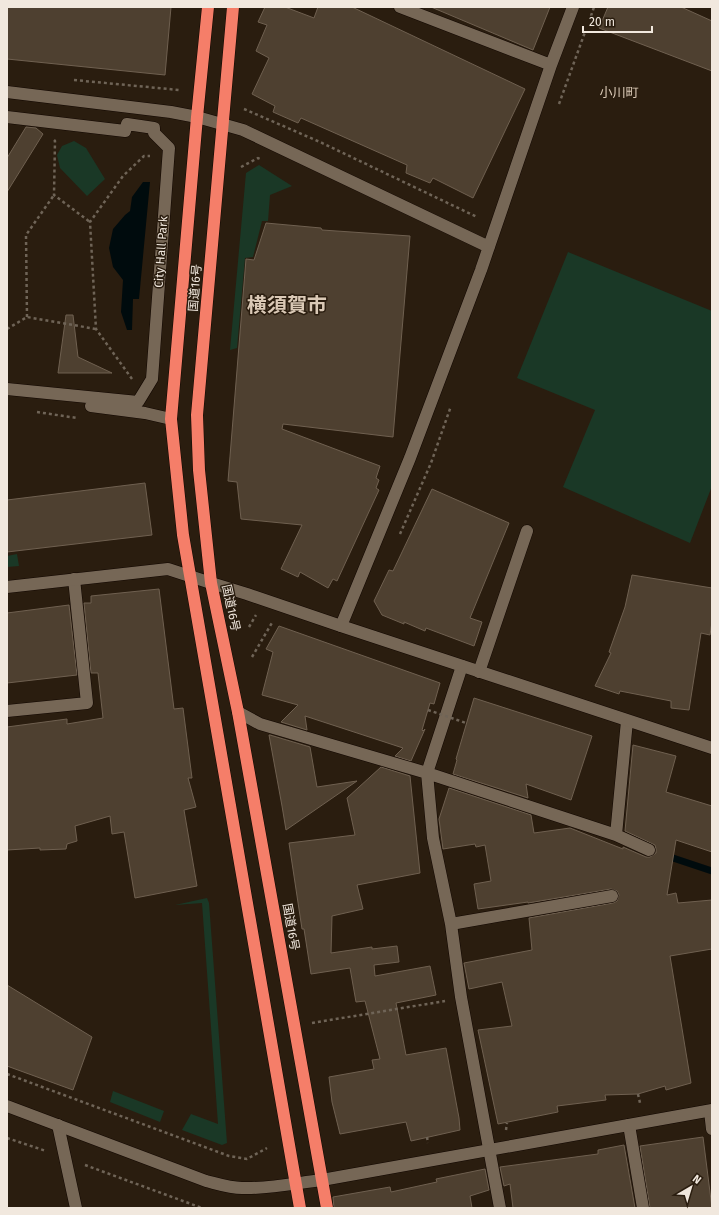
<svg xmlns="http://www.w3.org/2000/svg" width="719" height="1215" viewBox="0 0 719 1215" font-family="'Fira Sans','Noto Sans JP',sans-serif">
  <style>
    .green { fill: #1a3826 }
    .water { fill: #000b0d }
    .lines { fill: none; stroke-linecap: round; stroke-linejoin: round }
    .stream { stroke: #000b0d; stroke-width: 7 }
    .building { fill: #4e4030; stroke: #6f6050 }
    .lane-casing { stroke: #120700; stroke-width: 13 }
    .street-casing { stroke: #120700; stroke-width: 13 }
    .secondary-casing { stroke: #120700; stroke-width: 13 }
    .highway-casing { stroke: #120700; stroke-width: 13 }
    .path { stroke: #6f6457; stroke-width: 2.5; stroke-dasharray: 3 3; stroke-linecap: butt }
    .lane { stroke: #766756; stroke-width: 12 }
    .street { stroke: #766756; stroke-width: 12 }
    .secondary { stroke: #766756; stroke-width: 12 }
    .highway { stroke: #f57e69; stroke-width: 12 }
    .path-bridge { stroke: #6f6457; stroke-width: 2.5; stroke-dasharray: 3 3; stroke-linecap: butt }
    .labels { text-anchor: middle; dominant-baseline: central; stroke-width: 3; stroke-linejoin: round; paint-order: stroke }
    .street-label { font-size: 12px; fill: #f1e8de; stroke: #2a1d0f }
    .neighbourhood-label { font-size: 13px; fill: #dac9b6; stroke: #2a1d0f }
    .town-label { font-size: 20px; font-weight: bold; fill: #dac9b6; stroke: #2a1d0f }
  </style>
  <rect width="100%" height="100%" fill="#2a1d0f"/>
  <!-- green -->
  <path class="green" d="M74,141L86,148L105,179L87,196L60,168L57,155L62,146Z
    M259,165L292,186L270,195L268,221H262L253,257L245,258L237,348L230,350L246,173Z
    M568,252L712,311V486L690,543L563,487L595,410L517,378Z
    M17,554L19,566L7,567V556Z
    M207,898L209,903L227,1143L222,1145L182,1130L191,1114L218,1124L202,903L175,905Z
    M113,1091L164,1111L160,1122L110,1102Z"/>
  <!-- water -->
  <path class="water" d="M143,182H150L139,299H133L132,330H127L121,312L123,280L113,267L109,248L113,229L125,215L130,211L132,197Z"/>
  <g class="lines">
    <!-- stream -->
    <path class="stream" d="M670,857L712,871"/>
  </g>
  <!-- building -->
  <path class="building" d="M7,7H171L165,75L7,59Z
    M265,7H285L314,18L318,7H352L525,89L473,198L433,178L430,183L406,173L407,165L301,118L298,123L273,112L275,106L252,94L269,58L256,51L267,25L258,22Z
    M431,7H550L533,50Z
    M608,7H681L712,21V71L599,28Z
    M26,127L36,128L43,134L7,192V158Z
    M266,223L321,228L322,230L410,236L393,437L283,424L282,429L380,466L376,478L379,480L376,488L379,490L337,581L333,579L328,588L300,572L298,577L281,569L302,525L241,519L237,482L228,481L246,259L254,260Z
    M66,315H73L78,357L112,373H58Z
    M145,483L152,535L7,552V500Z
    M432,489L509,523L470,618L482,622L474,646L426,628L425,631L404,622V624L382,615L374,601L389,570L393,571Z
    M632,575L712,588V622L710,635L701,633L689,710L671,708V701L620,691L619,694L595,686L611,653L609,652L625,607Z
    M159,589L174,709L183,708L192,778H188L196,807L184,810L197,886L135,898L124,832L112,834L110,816L75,826L77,841L67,844L66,849L40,850V848L7,850V727L67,719V724L103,718L98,673H91L84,603H91V596Z
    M69,605L77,675L7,683V613Z
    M279,626L440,683L434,704L430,703L422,730L423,731L425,729L411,761L395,756L403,748L305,716L307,730L281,722L298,705L262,695L273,652L266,649Z
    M474,698L592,736L571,800L526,784L528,798L453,774L457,760L456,759Z
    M269,735H270L310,747L317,787L357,781L286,830L282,806Z
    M633,745L676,756L666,792L712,806V852L676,840L667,895L676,893L678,903L712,900V949L670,956L691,1083L666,1090L665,1086L638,1094L605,1095L606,1100L557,1106L558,1112L498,1124L478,1030L512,1026L502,982L469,989L464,963L532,950L529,918L613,903L617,901L619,895L617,891L611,889L528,903V902L478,909L474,884L491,881L485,845L476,847L475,844L443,849L439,819L449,788L531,815L534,833L570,828L623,849V847L646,857H650L656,853V849L655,845L625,831Z
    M381,767L410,776L420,873L357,885L363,909L332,916L331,953L372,947V949L397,946L399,962L374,965L375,976L430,966L436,995L396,1003L406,1055L446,1048L459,1118L460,1130L411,1141L406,1122L340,1134L332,1102L329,1077L374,1069L372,1060L380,1059L365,1001L356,1002L350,968L311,974L304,929H302L289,843L355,835L347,798Z
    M7,985L92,1037L73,1090L7,1066Z
    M703,1137L712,1208H650L640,1146Z
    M624,1145L635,1208H513L510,1184L504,1186L500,1167L598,1154V1150Z
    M485,1169L489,1190L470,1196L472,1208H334L333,1197L390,1187L391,1192L437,1182L436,1179Z"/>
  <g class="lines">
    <!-- lane casing -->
    <g class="lane-casing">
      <path id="lane" d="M7,711L87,703L74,579
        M710,1111L712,1129"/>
    </g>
    <!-- street casing -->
    <g class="street-casing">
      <path id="street" d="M400,7L551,65
        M7,92L171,112L197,117L243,130L489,247
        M7,117L125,131L127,124L154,128V133L169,148L152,379L138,402L7,389
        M91,406L145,413L171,419
        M7,587L168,569L211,583
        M341,626L410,458L481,270L551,65L573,7
        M462,666L427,773L433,838L451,924L461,997L500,1208
        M479,672L527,531
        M238,712L260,724L427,773L616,835L649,850
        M616,835L627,721
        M451,924L612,896
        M58,1125L76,1208
        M629,1125L643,1208"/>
    </g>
    <!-- secondary casing -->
    <g class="secondary-casing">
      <path id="secondary" d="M211,583L247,594L341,626L712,748
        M7,1106L206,1181C218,1184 230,1188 242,1188C269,1189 296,1183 322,1180L712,1110"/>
    </g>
    <!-- highway casing -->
    <g class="highway-casing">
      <path id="highway" d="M208,7L197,117L171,419L183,535L300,1208
        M233,7L197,415L199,470L211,583L238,712L327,1208"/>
    </g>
    <!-- path -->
    <path class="path" d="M591,16L594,7
      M74,80L179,90
      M559,104L585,32
      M244,109L320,142L477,217
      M54,140L55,141L54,195L90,222
      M241,167L258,158L260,159
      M27,317L26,235L54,195
      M7,329L27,317L96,329
      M132,379L96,329L90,222L123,176L144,156H150
      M37,412L77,418
      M400,534L431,463L451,406
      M249,627L256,615
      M252,657L273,621
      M312,1023L445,1001
      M7,1074L229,1156L247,1159L267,1148
      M638,1094L640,1103
      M506,1130L507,1123
      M427,1137L428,1143
      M7,1138L46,1151
      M85,1165L202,1208"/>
    <!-- lane -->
    <use href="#lane" class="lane"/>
    <!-- street -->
    <use href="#street" class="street"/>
    <!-- secondary -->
    <use href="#secondary" class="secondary"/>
    <!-- highway -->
    <use href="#highway" class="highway"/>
    <!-- path-bridge -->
    <path class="path-bridge" d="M428,710L466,723"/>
  </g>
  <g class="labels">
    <!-- street labels -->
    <g class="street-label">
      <text transform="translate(161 252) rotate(-86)">City Hall Park</text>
      <text transform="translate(195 288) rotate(-85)">国道16号</text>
      <text transform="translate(231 608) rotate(78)">国道16号</text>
      <text transform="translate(291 927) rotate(80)">国道16号</text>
    </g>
    <!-- neighbourhood labels -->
    <g class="neighbourhood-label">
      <text x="619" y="92">小川町</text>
    </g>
    <!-- town labels -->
    <g class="town-label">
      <text x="287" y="305">横須賀市</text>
    </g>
  </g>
  <!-- border -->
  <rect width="719" height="1215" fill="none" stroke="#f1e8de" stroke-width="16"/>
  <!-- north arrow -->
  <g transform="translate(691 1187) rotate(38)" stroke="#2a1d0f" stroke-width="3" paint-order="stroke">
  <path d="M0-3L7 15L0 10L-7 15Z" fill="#f1e8de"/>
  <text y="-6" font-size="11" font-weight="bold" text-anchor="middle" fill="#f1e8de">N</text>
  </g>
  <!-- scale -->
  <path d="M583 26v6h69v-6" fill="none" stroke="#f1e8de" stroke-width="2"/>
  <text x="589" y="26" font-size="12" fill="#f1e8de" stroke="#2a1d0f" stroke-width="3" paint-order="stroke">20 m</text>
</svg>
